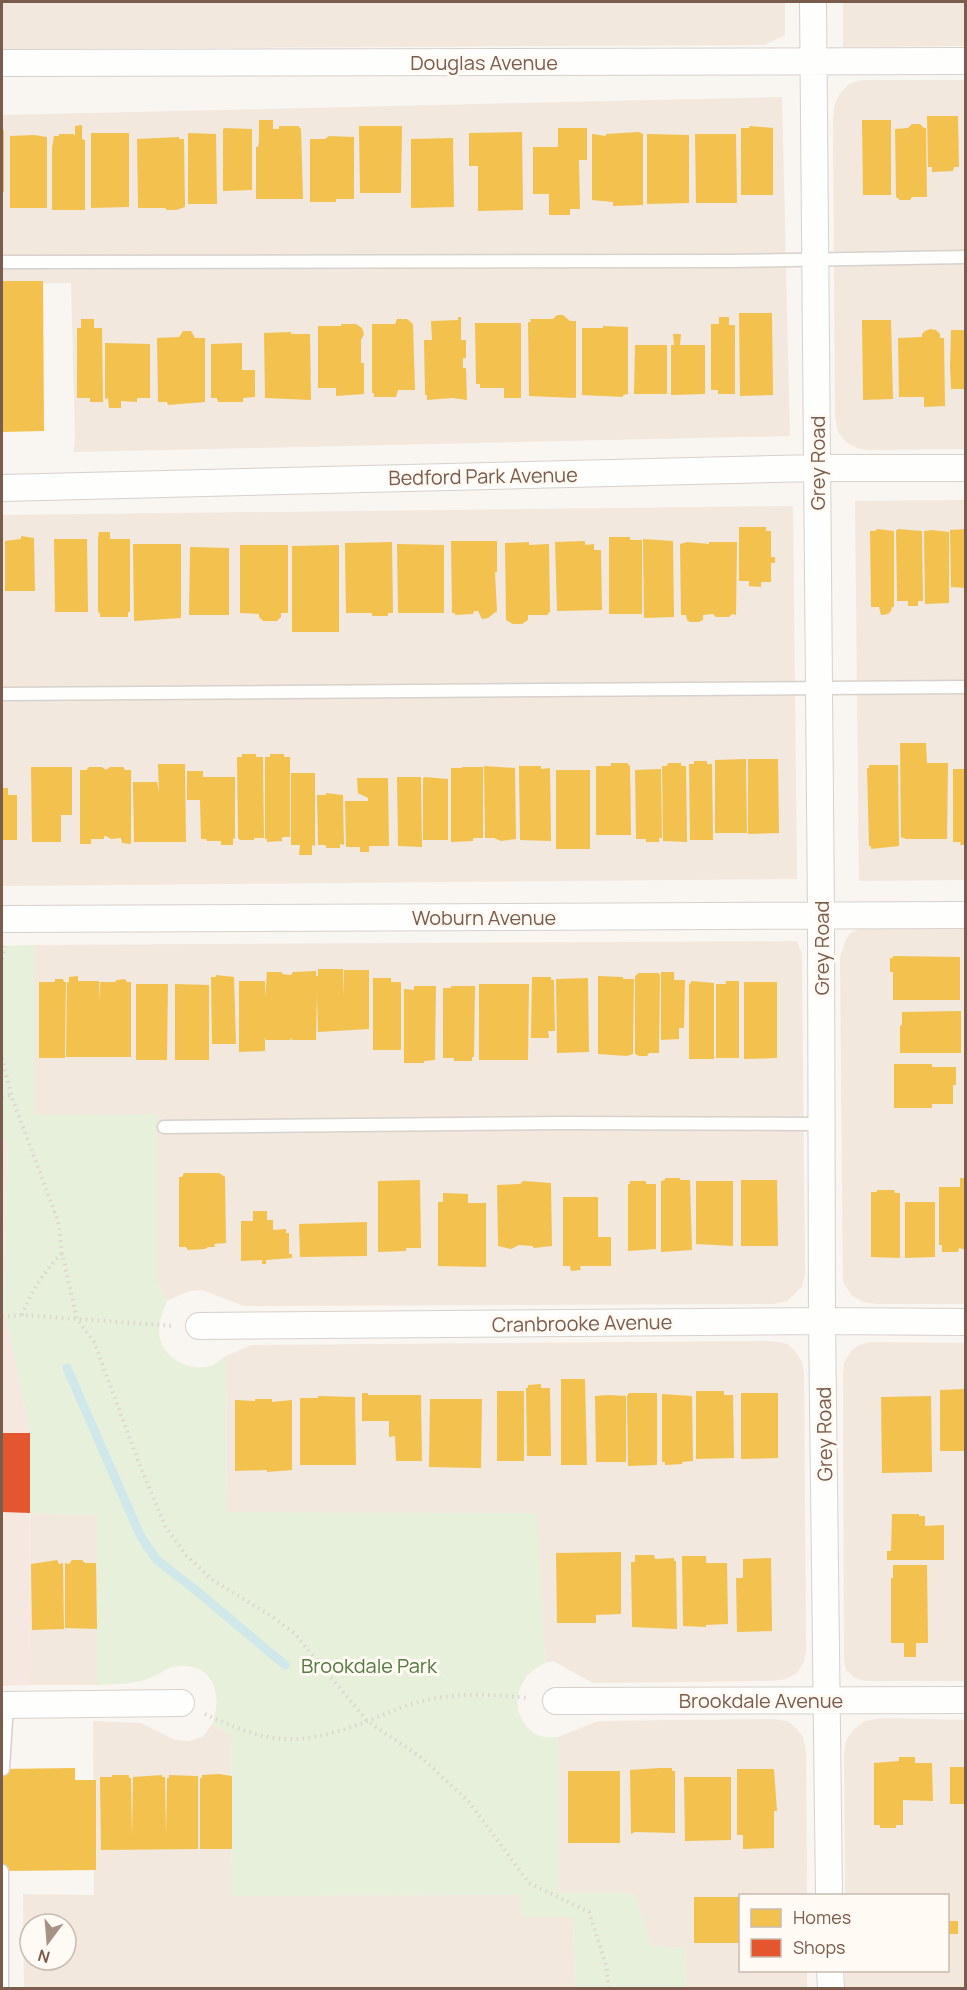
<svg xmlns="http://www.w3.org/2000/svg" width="967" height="1990" viewBox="0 0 967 1990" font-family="Manrope,sans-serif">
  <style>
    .residential { fill: #f2e8de; fill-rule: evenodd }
    .commercial { fill: #f6e8e1 }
    .green { fill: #e7f0db }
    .homes { fill: #f2c14e }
    .shops { fill: #e4572e }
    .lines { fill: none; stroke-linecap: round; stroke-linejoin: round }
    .stream { stroke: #d0e8ea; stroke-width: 9 }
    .lane-casing { stroke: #d7d1cb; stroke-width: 15 }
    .street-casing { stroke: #d7d1cb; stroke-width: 28 }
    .path { stroke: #dcd5d0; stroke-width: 4; stroke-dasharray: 1.5 4.5; stroke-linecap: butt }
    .lane { stroke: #fefefd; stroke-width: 12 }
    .street { stroke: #fefefd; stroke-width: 26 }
    .labels { text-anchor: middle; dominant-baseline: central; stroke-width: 6; stroke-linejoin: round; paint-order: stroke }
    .street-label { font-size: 20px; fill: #7a5c4d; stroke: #fffaf3 }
    .park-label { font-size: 20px; fill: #537a41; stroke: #fffaf3 }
  </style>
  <rect width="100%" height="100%" fill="#f9f5f0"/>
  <!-- residential -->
  <path class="residential" d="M2,2H785V35L764,45L2,49Z
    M843,2H965V46L843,47Z
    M861,80H965V449L868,450L857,448L846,442L838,432L835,417L833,119L835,104L840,93L849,84Z
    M782,97L790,436L74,452L75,438L71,283L2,284V115Z
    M965,500V880L859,881L855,501Z
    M793,506L797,879L2,886V515Z
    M860,928L965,929V1304H877L863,1302L852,1296L843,1282L840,957L846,939L851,933Z
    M797,941L802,954L805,1274L802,1287L787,1301L773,1304L244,1306L202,1290L189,1291L167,1301L157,1282V1115H35V945Z
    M772,1341L788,1344L795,1351L802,1362L804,1373L806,1650L804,1662L797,1673L786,1679L773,1681L593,1683L553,1661L545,1663L536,1513H227L226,1356L252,1345Z
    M871,1342L965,1343V1681H864L855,1678L846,1670L844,1660L843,1375L844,1363L851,1351L859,1345Z
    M30,1513L97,1515V1685H29Z
    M882,1718L965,1720V1988H845V1971L948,1970V1896H845L844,1755L846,1740L854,1729L865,1721Z
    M773,1719L787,1721L796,1728L803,1737L806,1751L807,1895L740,1896V1970L807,1971V1988H686L685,1948L651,1946L634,1893H558V1737L598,1721Z
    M93,1721L141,1723L175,1740L189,1741L203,1737L212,1724L231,1734L232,1896L522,1895L521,1917H573L575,1988H24L23,1894L94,1895ZM30,1924H66V1960H30Z"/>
  <!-- commercial -->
  <path class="commercial" d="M2,1140H8L4,1308L30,1433L29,1685L2,1686Z"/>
  <!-- green -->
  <path class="green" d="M35,945V1115L157,1114V1282L167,1301C163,1311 159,1321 159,1332C160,1358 192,1375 215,1364C218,1362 222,1358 226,1356L227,1512L537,1513L545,1663C538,1667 530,1671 526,1678C512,1695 516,1721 534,1733C541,1738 550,1737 558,1737V1893H634L651,1946L685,1948L686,1988H575L573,1917H521V1895L232,1896L231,1734L212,1724C223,1695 214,1663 178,1666C167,1667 162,1673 152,1677C147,1680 140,1681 134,1682C122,1685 109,1684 97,1685V1515L30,1513V1433L4,1308L8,1140H2V946Z"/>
  <!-- homes -->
  <path class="homes" d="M927,116H958L959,167H954L953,171L932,172V167H928Z
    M259,120H273V129H279V126H298L301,129L303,199H256V147H258L259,141Z
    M862,120H891V195H863Z
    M912,124H920L924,128H926L927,197H912L910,200H900L896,197L895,129L908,128Z
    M82,125V139L85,140V210H52V148L54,136H59V134H73L75,136V126Z
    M359,126H402L401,193H360Z
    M750,126L773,128V195H741V128H749Z
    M224,128L252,129V190L223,191V130Z
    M558,128H587V160H579L580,209H570V215H549V194H533V147H558Z
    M2,130H4V192H2Z
    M522,132L523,210L478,211V166H469V133Z
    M639,132L643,134V205L613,206V202L592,200V134L606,136V134Z
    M91,133H129V207L91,208Z
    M188,133L216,134L217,204H188Z
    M647,134L689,135V203L647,204Z
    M695,134H736L737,203H696Z
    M34,135L47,137V208H10V136Z
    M329,136L354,137V199H336V202H310V139H325Z
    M179,137V139H184L185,207L176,210H167L165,208H138L137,139Z
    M453,138L454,207L411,208V139Z
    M2,281H43L44,431L2,432Z
    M739,313H772L773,395L740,396Z
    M557,315H563L570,321H576V398L529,396L528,322H531L530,319H553Z
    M458,317H461V340H466V358H463V368H466L467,400L453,398L427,400V395H425L424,340H432L431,321L458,320Z
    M719,317H729V325H735V394H718V390H711V324H719Z
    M81,319H94V328H102L103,402H90V398H77V328H81Z
    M397,319H407L413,324L415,390H398L396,397H374V393H372V324H395Z
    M862,320H891L893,399L863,400Z
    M475,323H521V398H504V388H480V384H476Z
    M341,324H356L362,328L364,334L361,340V363H364V394L336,396V388H318V326H342Z
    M603,326L628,327V394L623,395V397L582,395V328H603Z
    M930,329L936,330L940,334V338H944L945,406L924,407V397H899L898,338L922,337V334L925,331Z
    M951,330H966V389H951L950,367Z
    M183,331H191L195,338H205V402L168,405L167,402H158L157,338L179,337Z
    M291,332V334H310L311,400L265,398L264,333Z
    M673,334H681L680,345H705V394L671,395V345H674Z
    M105,343L150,344V398H137V402L121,401V408H109L108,398L105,399Z
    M242,343V370H255V397L243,398V402H218L217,398H211V344Z
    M635,345H667V394H634Z
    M739,527H766V531H771V557H775V563H771V582H761V587L749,586V581H739Z
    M877,529L894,531V607H892L891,611L888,614L881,615L879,607H871L870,531H875Z
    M898,529L922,531L923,601H918V606H908V601H897L896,531Z
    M966,529V588L951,587L950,530Z
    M932,530L949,532V603L925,604L924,531Z
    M99,532H110V539H130V612H128V617H100V613L98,612V539Z
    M21,536L34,538L35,591H5V541L21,539Z
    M609,537H630V540H642V614H609Z
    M54,539H87L88,612H55Z
    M643,539L673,541L674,617L644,618Z
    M451,541H497V572H495L497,611L488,618L482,619L478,611H474L473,614L455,615V613H452Z
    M585,541V545L594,544V550H601L602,610L557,611L555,542Z
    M392,542L393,613H388V616H372V613H346L345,543Z
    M529,542V545L549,544L550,612L548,613V615H528V620L522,624H513L506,620L505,543Z
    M687,542L709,544V542H737L736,615L732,614L729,617H716L713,614L703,615V620L699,622H690L687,620L686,615H681L680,544Z
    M133,544H181V618L134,621Z
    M397,544L444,545V613H398Z
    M240,545H288V613H281V617L277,621H263L259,617V614L240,613Z
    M339,545V632H292V546Z
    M190,547L229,548V615H189Z
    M900,743H926L927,763H948L947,839H906L901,837Z
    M242,754H256V757H263L264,838H254V840H240L238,838L237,757H242Z
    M270,754H284V757H290V837H282V841L267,842V839H265V757H270Z
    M746,759L747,833H715V760Z
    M748,759H778L779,833L748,834Z
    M694,761H707V764H712L713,840H690L689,764H694Z
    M611,763H627L630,766L631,835H596V766H611Z
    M668,763H681V766H686L687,842L663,841L662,766H667Z
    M158,764H185L186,842H134L133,782H157L159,792Z
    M869,765H898L899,846L871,849V846H869L867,768H869Z
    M484,766L515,768L516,839L501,841L494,838H485Z
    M519,766H541V769L550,768L551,841L520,840Z
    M31,767H72V815H61V842H32Z
    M89,767H102L106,770L110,767H123L125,770H131V844L122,843L121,838L111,839L106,836H104V839H91V844H80V770H86Z
    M462,767H483V838H473V841L451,842V768H462Z
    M661,769L662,838H659V842H646V839H636L635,770Z
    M953,769H966V845H960L961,842H953Z
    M556,770H590V849H556Z
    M187,771H203V777H235V838L233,839V845H221V841H207L206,839H201L200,800H187Z
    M291,773H315V846L312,845V855H299L300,845H291Z
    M397,777H421L422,847L398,846Z
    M424,777L448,779V840H423V779Z
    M357,778H388L389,846H369V852H360V847H346L345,801H368V798L358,793Z
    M2,788H8V795H17V840H2Z
    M326,793L343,795L344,845L340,844V848H326V845H318L317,795H326Z
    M893,956L960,957V1000H893V972H890V958H893Z
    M318,969H343V997L344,970H369V1029L318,1032L317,994L316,1040H292L291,1038L290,1040H266L265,1037V1051L239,1052V981H265V999L267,972H282V974L291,975L293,972L316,971V976H318Z
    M661,972H674V980H685L684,1028H679V1039L661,1040Z
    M639,973H658L660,975L659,1053H649L647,1056H639L635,1054V976Z
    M216,975L234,977L236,1044H212L211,977H216Z
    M78,976V981H99V1003L100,982H115L117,980L125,979L127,982H131V1057H66L67,982H69V977Z
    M598,976L623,977V979H634L633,1054L627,1056L598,1054Z
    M532,977H551V980H554L555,1031H548L549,1038H531Z
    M373,978H391V982H401V1050H373Z
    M588,978L589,1052L557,1053L556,979Z
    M55,979H63L64,982H66L65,1058H39V982H55Z
    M691,981L714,983V1059H689V984L691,983Z
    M726,981H739V1058H716V984H726Z
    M744,982H777V1058L744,1059Z
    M136,984H168L167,1060H136Z
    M175,984L209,985V1060H175Z
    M479,984H529L528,1060H479Z
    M414,986H436L435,1060L424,1061V1063H404V989L414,990Z
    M451,986H475L474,1057H472V1061H454V1058H443V988H451Z
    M961,1011V1053H900V1026L902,1025V1012Z
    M894,1064H932V1067H956V1085H953V1104H932V1108H894Z
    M184,1173H219L225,1177L226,1243L214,1244L215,1247H208L205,1249L188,1250L186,1247H179V1177H182Z
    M665,1178H680V1180H690L692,1250L661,1252V1181L665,1180Z
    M960,1178H966V1250L959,1248L958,1252H942V1245H939V1187H960Z
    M420,1180L421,1248H406V1251L378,1252V1181Z
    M741,1180H777L778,1246H741Z
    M523,1181L551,1183L552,1246L534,1248L532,1246L519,1245L511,1249L498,1246L497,1185L520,1184Z
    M630,1181H646V1184H656V1249L628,1251V1184H630Z
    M696,1181H733V1246L696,1244Z
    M877,1190H894L895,1193H900V1258L871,1257V1192H877Z
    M443,1193L468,1194V1203H486V1267L438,1266V1202H443Z
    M563,1197H598V1237H611V1266H580L581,1270L571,1271L570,1266H563Z
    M905,1202H935V1257L905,1258Z
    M253,1211H267V1220H273V1230L286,1229V1233H289V1254H292V1258L266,1260V1264H262V1260L241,1261V1221H253Z
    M367,1222V1256L300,1257L299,1224Z
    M561,1379H585L587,1465H561Z
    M541,1384V1388H550L551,1456H527L526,1388H528V1385Z
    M966,1389V1451H940V1390Z
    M497,1391H524V1461H497Z
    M696,1391H724V1395H733L734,1458L696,1459Z
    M362,1393H368V1395H421L422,1461H396L395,1436L389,1437V1421H362Z
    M629,1393H657V1465L628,1466L627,1396Z
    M741,1393H778V1458L741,1459Z
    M662,1394L692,1396L693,1461L682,1462V1464L665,1465V1462H662Z
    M608,1395L626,1396V1462H596L595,1396Z
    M318,1396L355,1397L356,1465H300V1398H318Z
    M931,1396L932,1472L882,1473L881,1397Z
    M255,1399H272V1402L292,1400V1470L267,1472V1470L235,1471V1400L255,1401Z
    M430,1399H482L481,1468L429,1467Z
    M892,1514H919V1516H925V1526L944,1525V1560H887V1551H891Z
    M621,1552V1614L596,1615V1623H557L556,1553Z
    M635,1555H654L655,1559L674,1558V1561H676L677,1629L632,1627L631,1562H635Z
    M682,1556H706V1563H727L728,1624L706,1625V1627L683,1626Z
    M771,1558L772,1631L737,1632L736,1578H743V1559Z
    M57,1560L59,1564L63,1563L64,1629L32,1630L31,1564Z
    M72,1560H82L85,1563H96L97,1629L65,1628V1563L69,1564Z
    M893,1565H927L928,1643H916V1657H904V1643H891V1578H893Z
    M899,1757H915V1763H932L933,1801L903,1800V1825H896V1828H880V1825H874V1763L899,1761Z
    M950,1767H966V1804H950Z
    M75,1768V1780H96V1870L2,1871V1769Z
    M660,1768H672V1771H675V1833L635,1832L631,1834L630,1770Z
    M737,1769H774L777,1811H774V1848L743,1849V1835H737Z
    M568,1771H620V1843H568Z
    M219,1774L232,1776V1849H200V1778H202V1775Z
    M112,1775H129V1778H131L132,1837L133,1777L162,1775V1777H165L166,1836L167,1778H169V1775L198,1776V1849L101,1850L100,1777H112Z
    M684,1777H731V1840L685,1841Z
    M694,1897H740V1943H694Z
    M948,1921H958V1934H948Z"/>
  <!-- shops -->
  <path class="shops" d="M2,1433H30V1513L2,1512Z"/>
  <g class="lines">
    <!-- stream -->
    <path class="stream" d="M67,1368L141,1537L157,1560L193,1588L285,1665"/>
    <!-- lane casing -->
    <g class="lane-casing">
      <path id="lane" d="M2,262L730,261L966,257
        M2,694L966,687
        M164,1127L560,1123L821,1124
        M3,1769L7,1704
        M2,1988V1871"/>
    </g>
    <!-- street casing -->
    <g class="street-casing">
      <path id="street" d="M813,2L821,916L822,1321L829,1896
        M2,63L966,61
        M2,488L816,468H966
        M2,919L966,915
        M199,1326L822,1321L966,1322
        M556,1701L966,1700
        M2,1705L181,1703
        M830,1970L831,1988"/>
    </g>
    <!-- path -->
    <path class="path" d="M2,959L5,945
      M2,1058L11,1095L58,1221L62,1253L77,1319L94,1342L139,1463L165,1526L186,1555L211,1579L273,1617L295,1634L367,1721L422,1758L469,1802L529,1883L589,1912L606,1965L609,1988
      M2,1097L11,1095
      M22,1315C31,1292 45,1270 62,1253
      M2,1317L22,1315L174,1326
      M205,1714C231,1726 260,1739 288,1739C315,1740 343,1730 368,1721C384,1715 399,1707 415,1703C452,1692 491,1694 529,1698"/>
    <!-- lane -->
    <use href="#lane" class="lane"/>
    <!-- street -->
    <use href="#street" class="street"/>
  </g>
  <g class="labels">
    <!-- street labels -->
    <g class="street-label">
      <text x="484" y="62">Douglas Avenue</text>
      <text transform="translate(817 463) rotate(-90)">Grey Road</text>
      <text transform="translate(483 476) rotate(-1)">Bedford Park Avenue</text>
      <text x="484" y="917">Woburn Avenue</text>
      <text transform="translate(821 948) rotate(-90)">Grey Road</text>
      <text transform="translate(582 1323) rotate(-1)">Cranbrooke Avenue</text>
      <text transform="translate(824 1434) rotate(-91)">Grey Road</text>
      <text x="761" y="1700">Brookdale Avenue</text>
    </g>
    <!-- park labels -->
    <g class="park-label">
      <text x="369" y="1665">Brookdale Park</text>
    </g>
  </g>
  <!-- border -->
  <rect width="967" height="1990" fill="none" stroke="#7a5c4d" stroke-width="6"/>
  <!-- legend -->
  <rect x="739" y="1894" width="210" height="78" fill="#fffaf3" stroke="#cabbb1" stroke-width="1.5"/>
  <rect x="751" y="1909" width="30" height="18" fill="#f2c14e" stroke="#cabbb1" stroke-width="1.5"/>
  <text x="793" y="1924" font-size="18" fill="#7a5c4d">Homes</text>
  <rect x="751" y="1939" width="30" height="18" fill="#e4572e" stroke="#cabbb1" stroke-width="1.5"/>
  <text x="793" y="1954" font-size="18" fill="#7a5c4d">Shops</text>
  <!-- north arrow -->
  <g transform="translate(48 1942) rotate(196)"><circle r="28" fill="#fffaf3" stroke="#cabbb1" stroke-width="1.5"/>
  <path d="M0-4.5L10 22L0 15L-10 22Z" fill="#a69286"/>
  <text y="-9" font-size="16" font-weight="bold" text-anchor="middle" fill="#7a5c4d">N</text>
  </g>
</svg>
